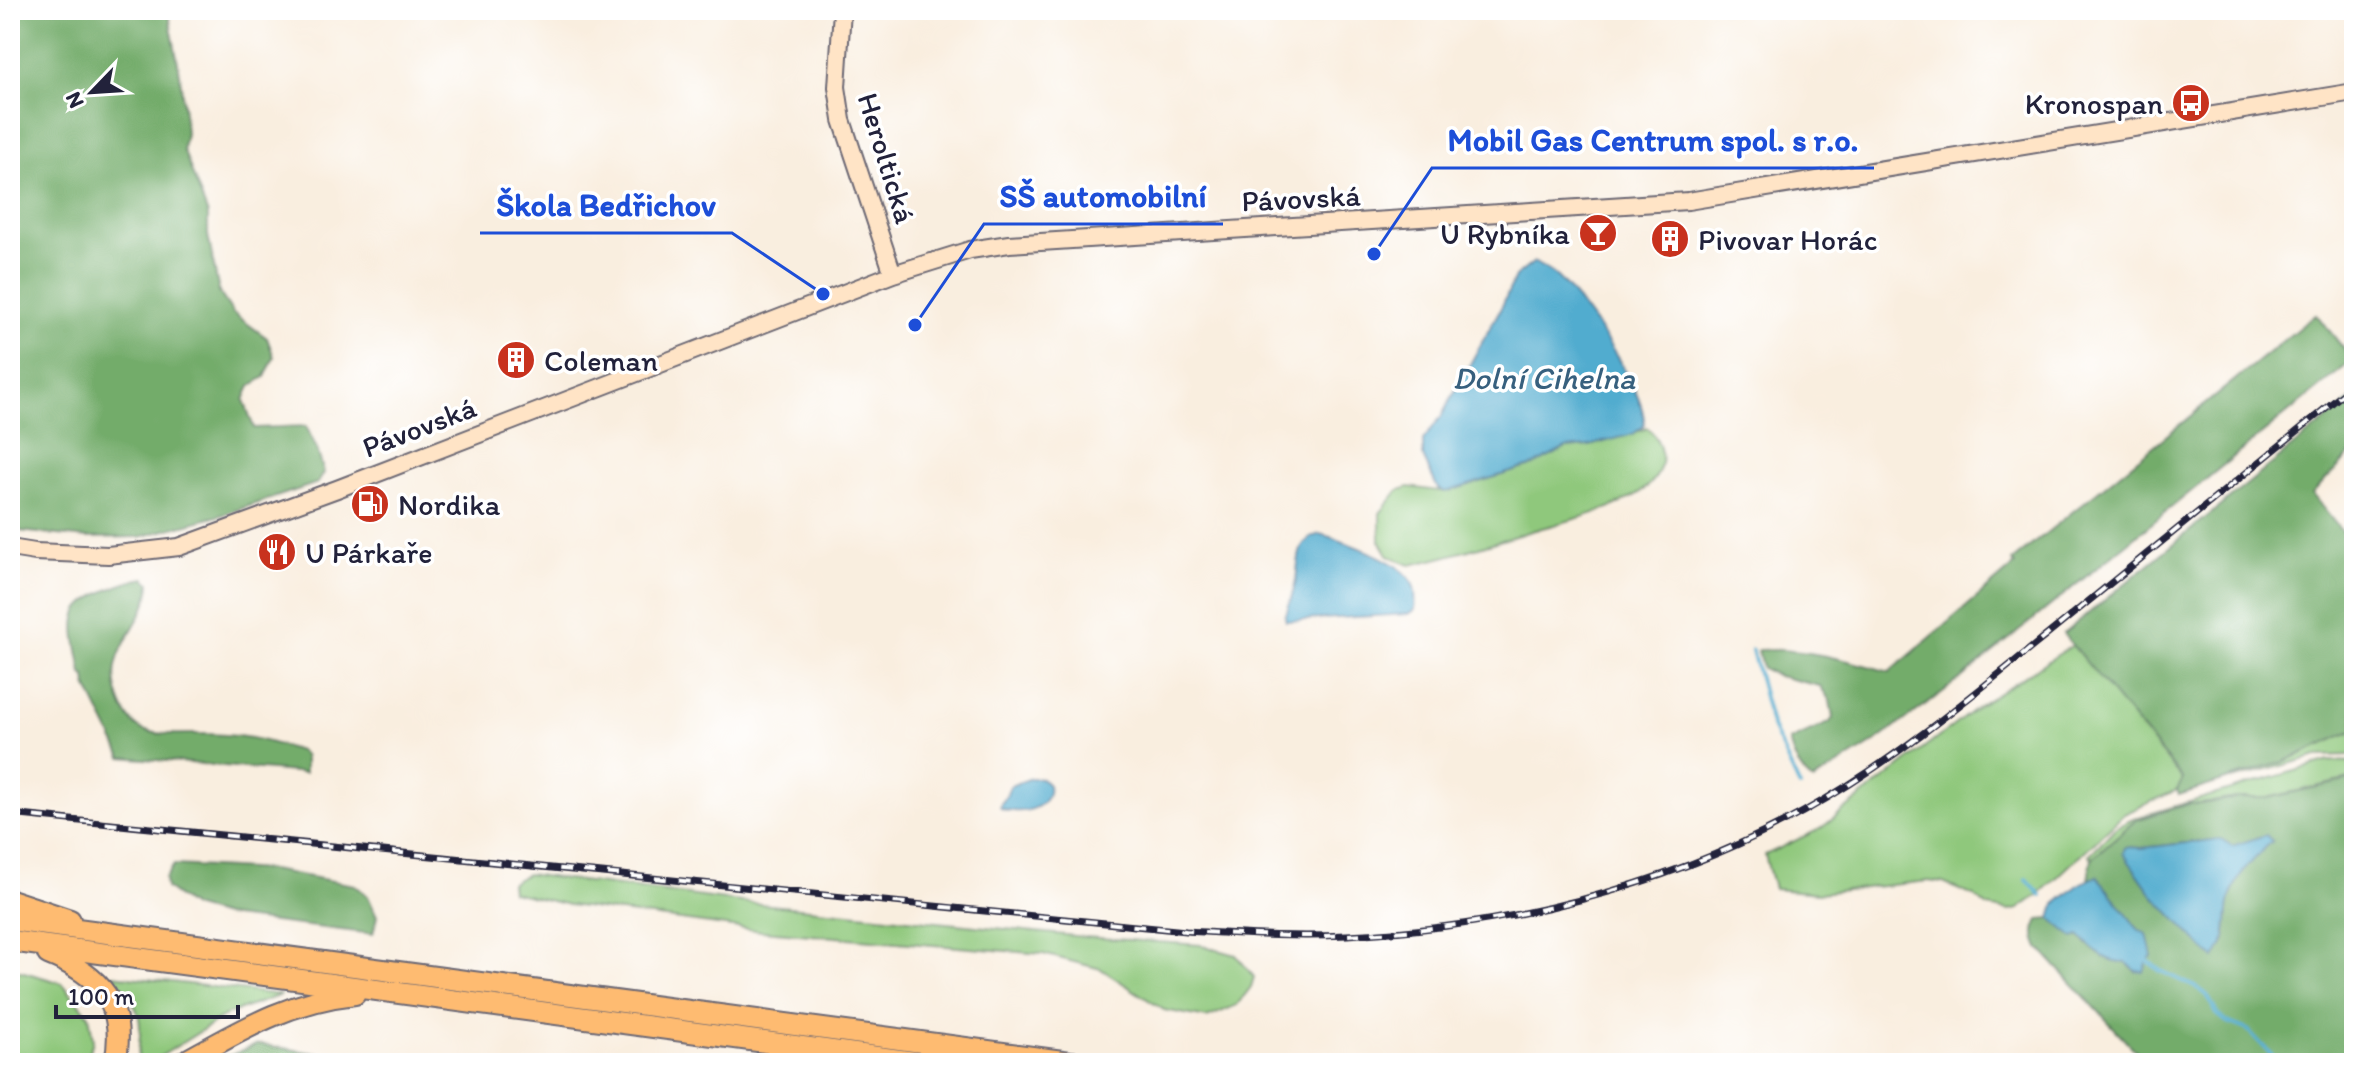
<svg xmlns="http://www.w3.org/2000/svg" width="2364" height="1073" viewBox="0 0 2364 1073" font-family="Itim,sans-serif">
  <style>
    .green { fill: #8fc87b; stroke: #58755b; stroke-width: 2 }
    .forest { fill: #73ac6b; stroke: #4a6753; stroke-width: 2; fill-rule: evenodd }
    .water { fill: #51accf; stroke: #3a6785; stroke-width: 2 }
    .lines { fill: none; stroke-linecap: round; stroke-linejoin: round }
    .stream { stroke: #51accf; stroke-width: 4 }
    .secondary-casing { stroke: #6d6974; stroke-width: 20 }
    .highway-casing { stroke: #6d6974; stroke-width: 24 }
    .secondary { stroke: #ffe4c6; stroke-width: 16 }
    .highway { stroke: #febb71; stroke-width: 20 }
    .rail-casing { stroke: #22223b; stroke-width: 7 }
    .rail { stroke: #fff; stroke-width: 4; stroke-dasharray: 12; stroke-linecap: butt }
    .labels { text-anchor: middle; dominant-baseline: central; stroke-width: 7; stroke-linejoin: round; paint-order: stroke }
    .poi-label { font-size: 30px; fill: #22223b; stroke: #fff; text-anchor: start }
    .street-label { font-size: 30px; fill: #22223b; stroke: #fff }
    .water-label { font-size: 32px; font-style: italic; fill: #37607e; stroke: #fff }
    .leader { fill: none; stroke: #1d4ed8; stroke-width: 3 }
    .callout-dot { fill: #1d4ed8; stroke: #fff; stroke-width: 3 }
    .callout-label { font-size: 32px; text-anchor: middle; font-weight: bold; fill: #1d4ed8; stroke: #fff; stroke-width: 7; stroke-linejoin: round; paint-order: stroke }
  </style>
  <rect width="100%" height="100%" fill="#fff"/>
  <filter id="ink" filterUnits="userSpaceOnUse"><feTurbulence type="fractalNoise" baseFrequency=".0125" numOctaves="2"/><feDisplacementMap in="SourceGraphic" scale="16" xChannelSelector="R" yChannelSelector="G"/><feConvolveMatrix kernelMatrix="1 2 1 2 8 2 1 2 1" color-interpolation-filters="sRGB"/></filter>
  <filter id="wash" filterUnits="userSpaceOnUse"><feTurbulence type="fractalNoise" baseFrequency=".006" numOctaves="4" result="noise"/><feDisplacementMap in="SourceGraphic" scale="32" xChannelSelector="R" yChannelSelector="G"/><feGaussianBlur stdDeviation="1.8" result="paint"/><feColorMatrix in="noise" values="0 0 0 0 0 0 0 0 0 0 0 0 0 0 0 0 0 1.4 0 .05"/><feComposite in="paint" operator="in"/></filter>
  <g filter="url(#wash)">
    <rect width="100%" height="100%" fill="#f9eedf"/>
    <!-- green -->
    <path class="green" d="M1648,428C1663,443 1667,465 1652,482C1628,509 1562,522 1528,532C1489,544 1450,557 1410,565L1389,556L1380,541V513L1399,490L1409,487L1446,492L1534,465L1566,448L1589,446Z
      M2073,645L2183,780L2177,790L2124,814L2037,896L2019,909L2009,911L1988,907L1974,896L1943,883L1928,881L1819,893L1774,889L1765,855L1820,829L1980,705Z
      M2354,730V755L2317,756L2232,780L2231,778L2283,762Z
      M2329,761L2354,762V778L2267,798H2236L2201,804H2188L2136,820L2092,858L2089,855L2116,827L2135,818Z
      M527,874L741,902L1085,937L1201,945L1236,955L1254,977L1251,987L1237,1005L1207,1018L1164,1010L1101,969L1043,954L762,931L569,905L512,892L511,883Z
      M10,968L62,983L89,1015L93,1040L87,1063H10Z
      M113,975L281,995L228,1014L150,1063H137C143,1015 143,1014 113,975Z"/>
    <!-- forest -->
    <path class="forest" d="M10,10H168L180,74L186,133L183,149L208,215V235L219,292L233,313L267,338L274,357L265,377L250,386L244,400L254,428L306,426L317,449L324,473L318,483L225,514L140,537L87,538L10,530Z
      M2316,314L2353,360L1955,683L1878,740L1813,781C1799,772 1793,757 1789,741L1829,723L1833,718L1830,701L1820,686L1778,676L1762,668L1758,650C1804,648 1846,660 1890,672L2015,565L2012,561Z
      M2354,397V451L2312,494L2354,547V553L2343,563L2354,597V730L2283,762L2179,795L2177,790L2183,779L2063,634Z
      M145,578L150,583C149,613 124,634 117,662C111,682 122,718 141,729C154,736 182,734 196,734C214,734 234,735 252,738C268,741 284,747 300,751L305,757V773L122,757L87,686L86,677L82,675C81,657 70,629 78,612C86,595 128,581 145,578Z
      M2354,779V1063H2147L2039,948C2034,937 2033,931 2039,920L2051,919L2074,937L2079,936C2095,951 2103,962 2126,962L2135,971L2138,929L2097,877L2088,879L2092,858L2136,820L2188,804H2201L2236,798H2267ZM2258,837L2272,841C2254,857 2233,879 2229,903C2225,926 2231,936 2215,957L2189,932L2126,847L2142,848L2221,839L2232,846L2246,843Z
      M174,865L271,870L355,885L368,896L377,916L373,934L224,916L192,907L166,888L165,878Z
      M258,1044L377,1063H213Z"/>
    <!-- water -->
    <path class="water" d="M1534,262C1541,267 1549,270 1556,276C1581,299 1648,393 1644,426L1633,434L1589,446L1566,448L1534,465L1446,492L1438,489L1423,457V440L1441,417L1503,304L1515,277Z
      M1320,534L1331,537C1353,546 1396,559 1410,579C1416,587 1416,600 1415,610L1409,614L1286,621L1285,617C1289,605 1294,592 1296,580C1299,560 1296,540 1320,534Z
      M1031,778H1041L1048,785C1052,810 1019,816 1001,808L1000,805L1006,797L1010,786Z
      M2266,835L2272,841C2255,858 2233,878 2229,903C2225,926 2230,936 2215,958L2208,953L2152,894L2123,853L2125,847L2142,848L2221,839L2232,846Z
      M2097,876L2138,929L2147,934L2152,956L2148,960L2144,972L2136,971L2126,962C2103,962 2096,951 2080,936L2074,938L2051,919L2055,904L2081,883Z"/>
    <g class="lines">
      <!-- stream -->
      <path class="stream" d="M1752,650L1771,725L1800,787
        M2027,879L2041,895
        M2146,959L2159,970L2199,989L2207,995L2217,1014L2227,1022L2248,1030L2279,1063"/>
    </g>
  </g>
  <g filter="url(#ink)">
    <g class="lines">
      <!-- secondary casing -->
      <g class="secondary-casing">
        <path id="secondary" d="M842,10L837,87L842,120L893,274
          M10,548L35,552L108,555L179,547L337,489L893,274L970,250L1009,244L1688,201L2354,92"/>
      </g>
      <!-- highway casing -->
      <g class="highway-casing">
        <path id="highway" d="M10,900L70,920
          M10,920L1078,1063
          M10,941L922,1063
          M48,954C101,975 127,1005 115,1063
          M182,1063C240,1031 288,1001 355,994"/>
      </g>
      <!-- secondary -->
      <use href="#secondary" class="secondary"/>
      <!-- highway -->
      <use href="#highway" class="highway"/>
      <!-- rail casing -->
      <g class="rail-casing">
        <path id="rail" d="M10,814L1186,931C1239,934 1293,938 1347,935C1505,928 1664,888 1803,812C1897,760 1979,690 2063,622C2160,543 2257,464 2354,385"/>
      </g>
      <!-- rail -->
      <use href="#rail" class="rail"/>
    </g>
  </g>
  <!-- icons -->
  <defs>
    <g id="bus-disc" transform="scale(2)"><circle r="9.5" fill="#c8321e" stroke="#fff"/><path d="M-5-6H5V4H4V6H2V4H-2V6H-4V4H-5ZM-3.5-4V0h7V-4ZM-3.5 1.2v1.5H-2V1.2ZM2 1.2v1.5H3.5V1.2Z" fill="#fff"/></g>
    <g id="bar-disc" transform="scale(2)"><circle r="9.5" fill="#c8321e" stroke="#fff"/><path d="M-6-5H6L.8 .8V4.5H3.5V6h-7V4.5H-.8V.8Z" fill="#fff"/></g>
    <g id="building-disc" transform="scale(2)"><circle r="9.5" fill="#c8321e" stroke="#fff"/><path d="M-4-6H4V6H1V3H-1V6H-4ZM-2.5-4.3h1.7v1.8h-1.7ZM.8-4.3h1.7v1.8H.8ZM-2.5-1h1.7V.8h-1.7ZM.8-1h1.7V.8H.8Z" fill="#fff"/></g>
    <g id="fuel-disc" transform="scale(2)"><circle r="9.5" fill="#c8321e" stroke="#fff"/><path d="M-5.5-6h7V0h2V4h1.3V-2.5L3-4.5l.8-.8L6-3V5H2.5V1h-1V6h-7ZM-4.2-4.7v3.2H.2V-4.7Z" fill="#fff"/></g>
    <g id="restaurant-disc" transform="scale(2)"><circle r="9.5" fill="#c8321e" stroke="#fff"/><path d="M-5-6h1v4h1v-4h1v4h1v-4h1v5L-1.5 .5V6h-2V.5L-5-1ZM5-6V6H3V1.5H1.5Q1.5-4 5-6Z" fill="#fff"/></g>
  </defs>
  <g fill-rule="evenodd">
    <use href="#bus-disc" x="2191" y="103"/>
    <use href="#bar-disc" x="1598" y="233"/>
    <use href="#building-disc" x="1670" y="239"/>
    <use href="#building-disc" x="516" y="360"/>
    <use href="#fuel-disc" x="370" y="504"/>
    <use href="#restaurant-disc" x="277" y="552"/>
  </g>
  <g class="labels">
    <!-- poi labels -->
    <g class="poi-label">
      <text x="2163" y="103" text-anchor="end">Kronospan</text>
      <text x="1570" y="233" text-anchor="end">U Rybníka</text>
      <text x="1698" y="239">Pivovar Horác</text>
      <text x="544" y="360">Coleman</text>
      <text x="398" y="504">Nordika</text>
      <text x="305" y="552">U Párkaře</text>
    </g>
    <!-- street labels -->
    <g class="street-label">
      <text transform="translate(887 158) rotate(73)">Heroltická</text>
      <text transform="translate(1301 198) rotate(-3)">Pávovská</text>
      <text transform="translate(419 427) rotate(-21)">Pávovská</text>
    </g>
    <!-- water labels -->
    <g class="water-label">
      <text x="1544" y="378">Dolní Cihelna</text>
    </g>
  </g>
  <!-- callouts -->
  <path class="leader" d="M1374 254L1432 168H1874M915 325L984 224H1223M823 294L732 233H480"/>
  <g class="callout-dot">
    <circle cx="1374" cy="254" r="8"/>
    <circle cx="915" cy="325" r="8"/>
    <circle cx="823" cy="294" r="8"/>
  </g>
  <g class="callout-label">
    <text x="1653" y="151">Mobil Gas Centrum spol. s r.o.</text>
    <text x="1103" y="207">SŠ automobilní</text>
    <text x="606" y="216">Škola Bedřichov</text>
  </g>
  <!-- margin -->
  <rect width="2364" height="1073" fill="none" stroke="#fff" stroke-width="40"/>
  <!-- north arrow -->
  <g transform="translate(92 92) rotate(245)" stroke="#ffffff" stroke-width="6" paint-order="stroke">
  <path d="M0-6L14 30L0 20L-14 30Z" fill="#22223b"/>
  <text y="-12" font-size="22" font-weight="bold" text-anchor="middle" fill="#22223b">N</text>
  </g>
  <!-- scale -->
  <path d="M56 1005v12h182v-12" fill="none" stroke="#22223b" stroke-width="4"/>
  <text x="68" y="1005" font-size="24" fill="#22223b" stroke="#ffffff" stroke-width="6" paint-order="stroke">100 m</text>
</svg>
